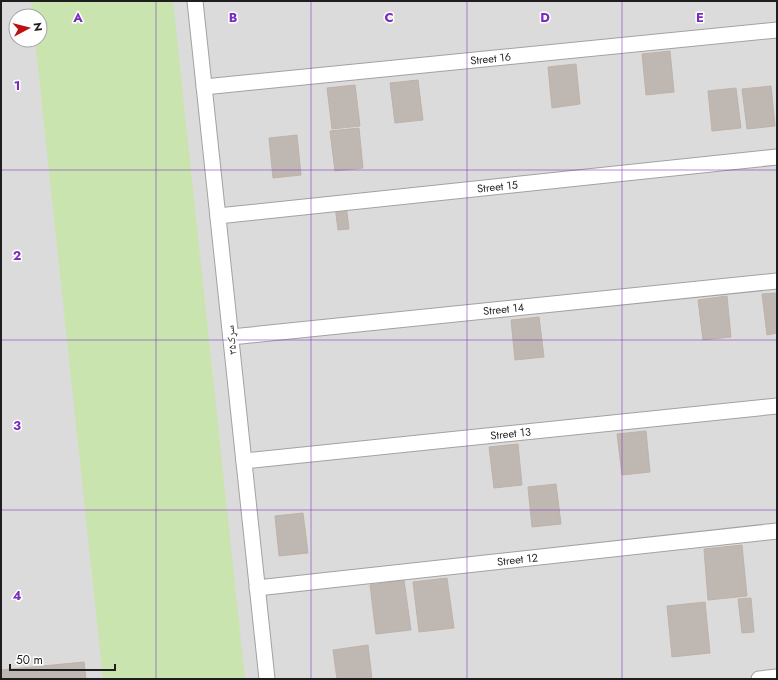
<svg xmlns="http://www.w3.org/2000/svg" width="778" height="680" viewBox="0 0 778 680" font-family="Jost,'Noto Naskh Arabic',sans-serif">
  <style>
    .residential { fill: #dcdbdb; fill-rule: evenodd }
    .grass { fill: #cae4af }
    .building { fill: #beb7b2; stroke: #bfb2a9 }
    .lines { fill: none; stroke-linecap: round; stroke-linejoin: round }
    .minor-casing { stroke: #a2a2a2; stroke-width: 17 }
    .minor { stroke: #fff; stroke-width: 15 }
    .grid { fill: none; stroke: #7b2cbf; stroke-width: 1; stroke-opacity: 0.55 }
    .labels { text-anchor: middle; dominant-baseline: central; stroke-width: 3; stroke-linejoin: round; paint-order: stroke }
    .street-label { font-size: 11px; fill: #1e1e1e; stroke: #fff }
    .grid-label { font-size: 13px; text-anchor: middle; font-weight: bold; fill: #7b2cbf; stroke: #fff; stroke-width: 3; stroke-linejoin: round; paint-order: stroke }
  </style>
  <rect width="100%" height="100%" fill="#eeebe5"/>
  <!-- residential -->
  <path class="residential" d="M1,1H777V679H1ZM16,16H40V40H16Z"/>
  <!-- grass -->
  <path class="grass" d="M31,1H173L245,679H103L35,40H40V16H32Z"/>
  <!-- building -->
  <path class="building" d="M670,51L674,92L646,95L642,54Z
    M576,64L580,104L552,108L548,67Z
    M418,80L423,120L395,123L390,83Z
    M355,85L360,126L332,129L327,88Z
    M771,86L775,126L747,129L742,89Z
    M736,88L741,128L712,131L708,91Z
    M359,128L363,168L335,171L330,131Z
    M297,135L301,175L273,178L269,138Z
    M346,205L349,229L338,230L335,206Z
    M777,293V333L767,335L762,294Z
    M727,296L731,337L703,340L698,300Z
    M539,317L544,357L515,360L511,320Z
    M646,431L650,472L622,475L617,434Z
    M518,444L522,485L494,488L489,447Z
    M556,484L561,524L532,527L528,487Z
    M303,513L308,553L279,556L275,516Z
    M742,545L747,596L708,600L704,549Z
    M447,578L454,628L419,632L413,582Z
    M404,580L411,630L376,634L370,585Z
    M751,598L754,632L742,633L738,599Z
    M705,602L710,653L672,657L667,606Z
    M368,645L372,679H337L333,650Z
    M84,662L86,679H1V670Z"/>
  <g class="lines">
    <!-- minor casing -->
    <g class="minor-casing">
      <g id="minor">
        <path d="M195,1L267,679"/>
        <path id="s1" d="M204,87L777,30"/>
        <path id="s2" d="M218,216L777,157"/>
        <path id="s3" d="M231,337L777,281"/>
        <path id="s4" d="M244,461L777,406"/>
        <path id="s5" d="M257,588L777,531"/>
        <path d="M759,679L777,677"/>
      </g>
    </g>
    <!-- minor -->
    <use href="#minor" class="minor"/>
  </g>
  <!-- grid -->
  <path class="grid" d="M156,1V679M311,1V679M467,1V679M622,1V679M1,170H777M1,340H777M1,510H777"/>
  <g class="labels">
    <!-- street labels -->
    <g class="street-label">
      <text stroke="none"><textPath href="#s1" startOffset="288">Street 16</textPath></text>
      <text stroke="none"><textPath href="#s2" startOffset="281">Street 15</textPath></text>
      <text stroke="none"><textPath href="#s3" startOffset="274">Street 14</textPath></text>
      <text transform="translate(231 340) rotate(-96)">سړک۳۵</text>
      <text stroke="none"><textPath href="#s4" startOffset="268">Street 13</textPath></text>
      <text stroke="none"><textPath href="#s5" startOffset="262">Street 12</textPath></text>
    </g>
  </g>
  <g class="grid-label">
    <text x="78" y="22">A</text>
    <text x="233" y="22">B</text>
    <text x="389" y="22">C</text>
    <text x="545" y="22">D</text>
    <text x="700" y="22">E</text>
    <text x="17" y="90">1</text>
    <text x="17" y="260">2</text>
    <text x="17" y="430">3</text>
    <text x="17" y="600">4</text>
  </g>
  <!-- border -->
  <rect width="778" height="680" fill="none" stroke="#1e1e1e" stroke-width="4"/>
  <!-- north arrow -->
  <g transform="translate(28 28) rotate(83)"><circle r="19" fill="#ffffff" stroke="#a5a5a5"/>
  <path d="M0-3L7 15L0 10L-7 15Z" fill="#bb1113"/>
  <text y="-6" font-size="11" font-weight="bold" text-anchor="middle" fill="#1e1e1e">N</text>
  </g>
  <!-- scale -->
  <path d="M10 664v6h105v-6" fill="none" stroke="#1e1e1e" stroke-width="2"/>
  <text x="16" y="664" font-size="12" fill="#1e1e1e" stroke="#ffffff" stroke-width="3" paint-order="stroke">50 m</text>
</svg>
